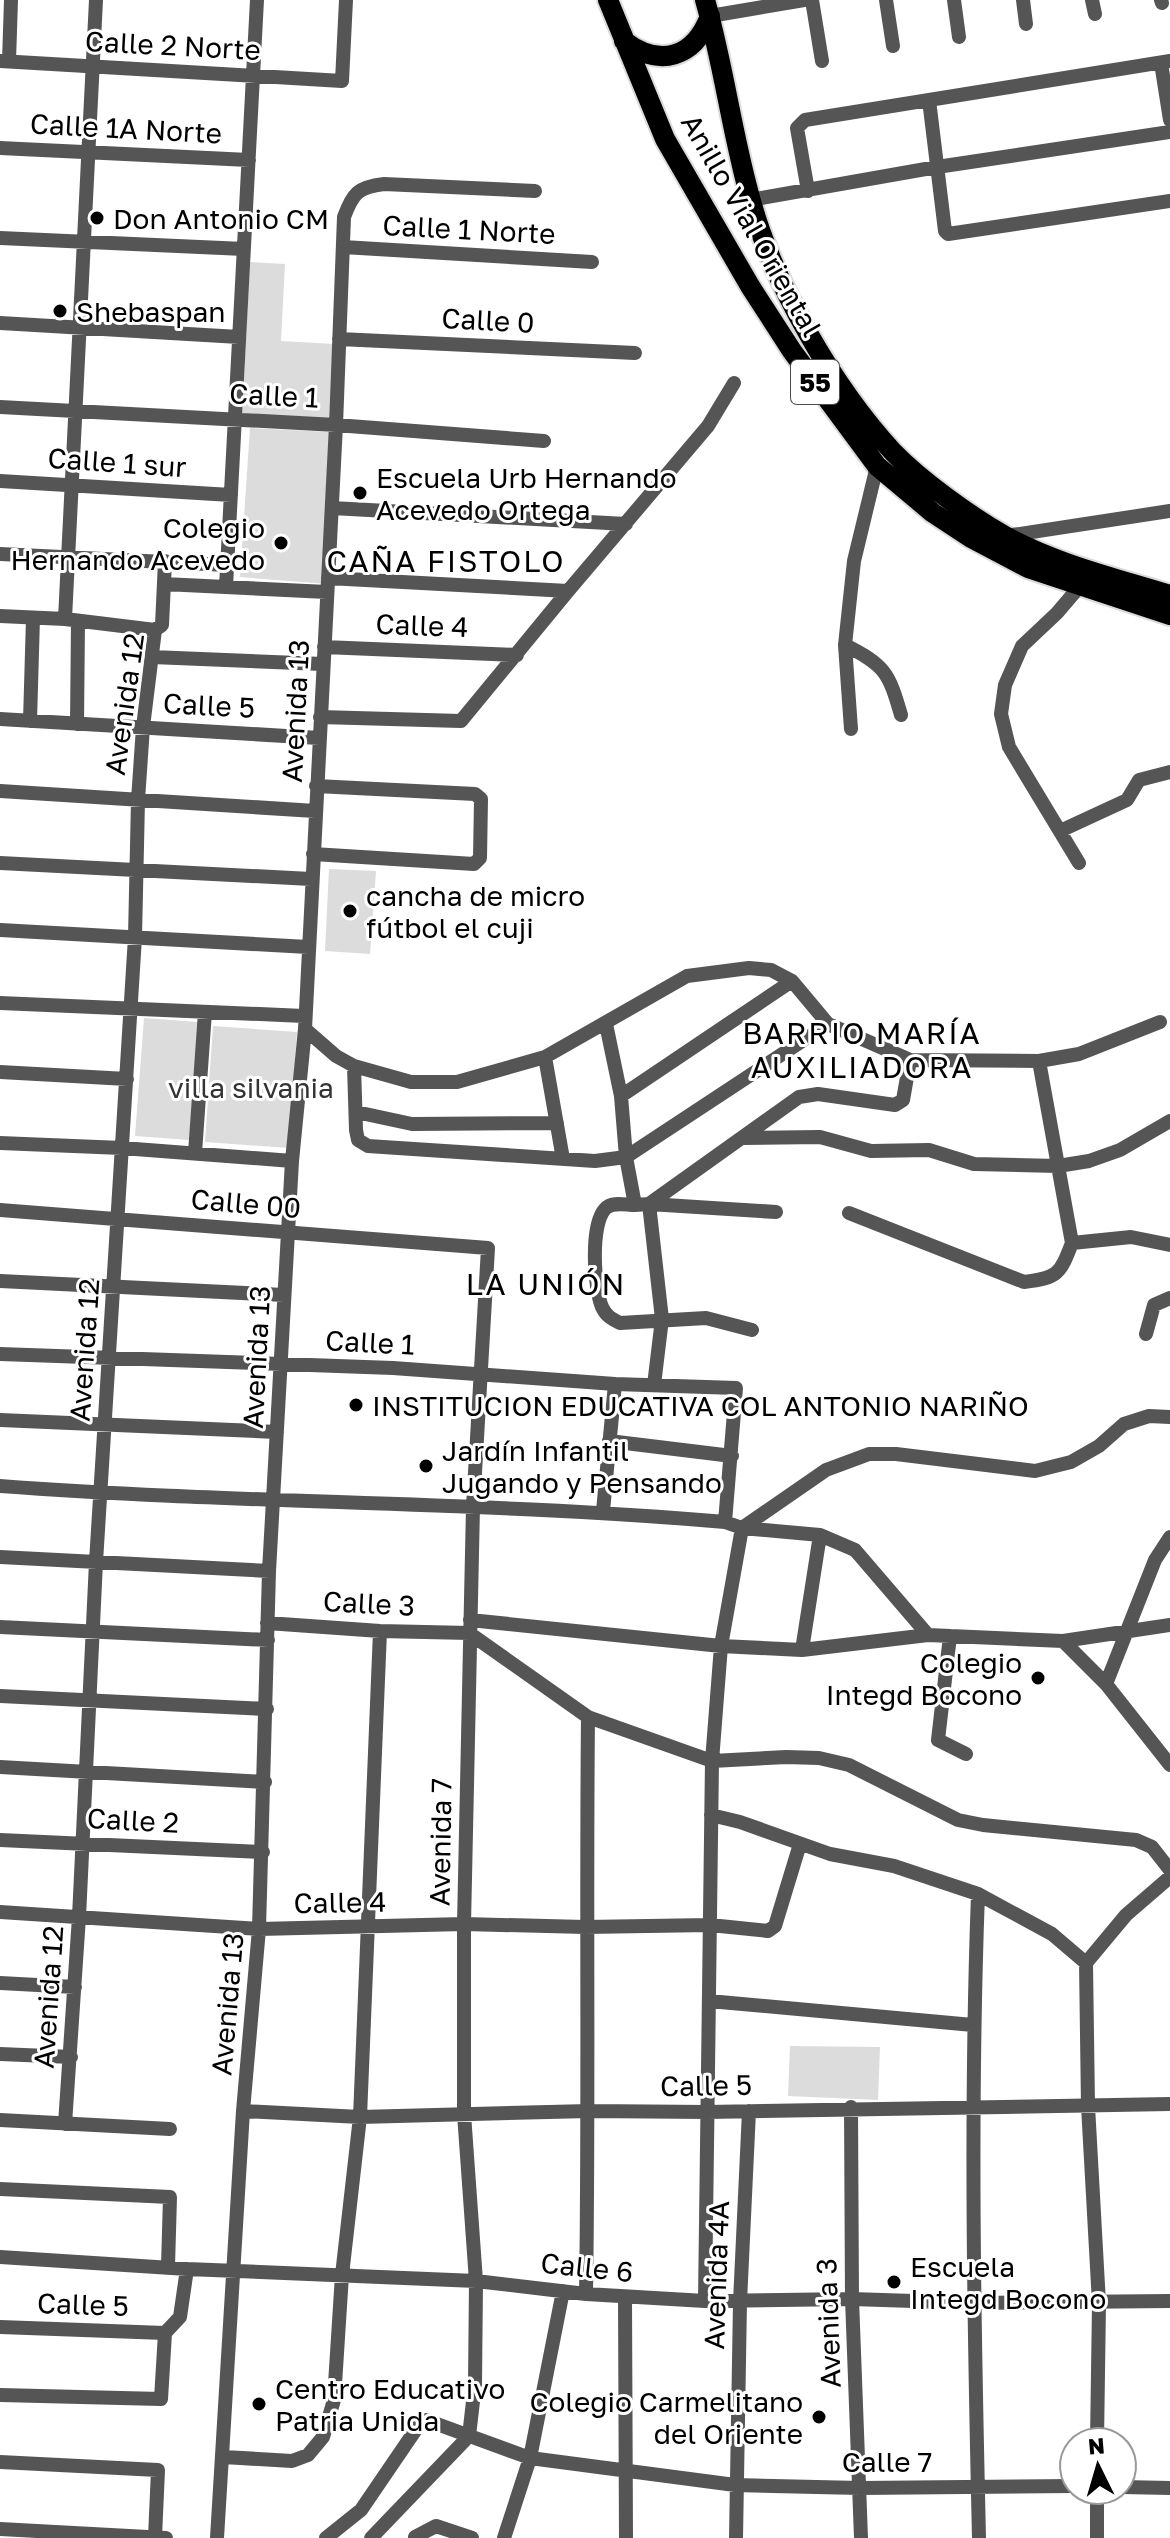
<svg xmlns="http://www.w3.org/2000/svg" width="1170" height="2538" viewBox="0 0 1170 2538" font-family="'Golos Text',sans-serif">
  <style>
    .green { fill: #dcdcdc }
    .lines { fill: none; stroke-linecap: round; stroke-linejoin: round }
    .highway-casing { stroke: #dbdbdb; stroke-width: 24 }
    .minor { stroke: #555; stroke-width: 14 }
    .highway { stroke: #000; stroke-width: 20 }
    .poi-dot { fill: #000; stroke: #fff; stroke-width: 3 }
    .labels { text-anchor: middle; dominant-baseline: central; stroke-width: 6; stroke-linejoin: round; paint-order: stroke }
    .shield { fill: #fff; stroke: #4c4c4c; stroke-width: 2 }
    .shield-label { font-size: 26px; font-weight: bold; fill: #000 }
    .street-label { font-size: 28px; fill: #000; stroke: #fff }
    .poi-label { font-size: 28px; fill: #000; stroke: #fff; text-anchor: start }
    .park-label { font-size: 28px; fill: #333; stroke: #fff }
    .neighbourhood-label { font-size: 30px; letter-spacing: 2px; fill: #000; stroke: #fff }
  </style>
  <rect width="100%" height="100%" fill="#fff"/>
  <!-- green -->
  <path class="green" d="M250,262L285,264L281,341L334,344L331,420L242,416Z
    M250,428L331,432L327,584L240,577Z
    M329,869L376,871L370,954L325,951Z
    M144,1018L198,1022L189,1140L135,1136Z
    M213,1026L297,1032L289,1148L205,1142Z
    M790,2046L880,2047L878,2100L788,2096Z"/>
  <g class="lines">
    <!-- highway casing -->
    <g class="highway-casing">
      <path id="highway" d="M608,0L665,139L750,286L792,351L877,466L933,513L971,538L1028,568L1170,615
        M705,0C724,66 732,135 751,201C774,285 834,388 893,452C921,481 970,516 1005,536C1056,564 1115,578 1170,595
        M624,41C660,68 694,58 710,16"/>
    </g>
    <!-- minor -->
    <path class="minor" d="M812,0L822,61
      M886,0L893,46
      M954,0L959,37
      M1023,0L1026,24
      M1092,0L1095,14
      M1161,0L1162,3
      M710,16L804,0
      M0,61L342,81L346,0
      M9,61L11,0
      M1161,63L1170,120
      M929,100L945,231L948,234L1170,201
      M0,148L249,160
      M808,191L797,128L805,120L1170,61
      M750,200L937,167L1170,132
      M0,238L244,249
      M343,247L592,262
      M0,323L239,337
      M339,339L635,353
      M0,407L336,425L544,441
      M0,481L231,495
      M332,508L626,524
      M1006,536L1170,511
      M0,554L227,565
      M328,578L568,591
      M164,584L327,592
      M226,587L257,0
      M0,616L65,619L155,630
      M65,619L96,0
      M845,645C885,665 889,673 901,715
      M324,647L517,655
      M152,657L323,664
      M320,717L461,721L568,591L708,426L734,383
      M0,719L319,738
      M30,721L33,618
      M77,724L78,621
      M851,729L845,645L854,561L877,466
      M0,791L315,811
      M1060,831L1127,800L1139,780L1170,772
      M313,854L474,864L480,858L481,799L475,794L316,786
      M0,863L311,879
      M1079,863L1009,747L1001,714L1005,685L1022,646L1057,613L1080,586
      M0,930L308,947
      M0,1003L304,1016
      M606,1024L621,1096L626,1157L635,1205L649,1204L662,1319L654,1385
      M305,1029L336,1056L354,1066L411,1082H457L545,1057L687,976L749,968L771,970L792,981L828,1024L910,1060L1039,1061L1079,1054L1160,1022
      M545,1057L563,1159
      M354,1066L356,1130L358,1140L368,1146L595,1161L626,1157L828,1024
      M0,1072L127,1079
      M621,1096L792,981
      M356,1112L412,1124L557,1123
      M742,1138L820,1137L871,1151L929,1150L974,1164L1058,1166L1089,1161L1120,1150L1170,1121
      M0,1143L122,1148L292,1161
      M195,1153L205,1012
      M635,1205C625,1205 612,1201 605,1209C590,1225 594,1288 602,1307C606,1316 612,1319 620,1323L706,1318L752,1330
      M0,1210L488,1248L473,1507L464,1924V2114L476,2281L475,2384L469,2436L371,2538
      M776,1212L649,1204L799,1097L818,1094L895,1105L903,1100L910,1060
      M849,1213L1024,1282C1058,1278 1060,1274 1072,1243L1039,1061
      M1072,1243L1131,1237L1170,1245
      M0,1281L284,1295
      M1146,1334L1154,1305L1170,1298
      M0,1354L393,1368L615,1384L736,1388L725,1522
      M0,1420L277,1432
      M609,1441L732,1456
      M0,1486C241,1504 484,1501 725,1522L742,1528L820,1535L855,1550L928,1635L1063,1641L1106,1684L1170,1765
      M603,1511L615,1384
      M0,1557L269,1571
      M470,1620L721,1646L802,1650L928,1635
      M267,1623L380,1631L469,1633L588,1717L712,1761L786,1757L819,1758L849,1765L958,1820L983,1825L1136,1840L1152,1847L1170,1870
      M0,1627L268,1640
      M950,1636L938,1740L966,1754
      M1063,1641L1170,1625
      M802,1650L820,1535
      M1106,1684L1155,1560L1170,1537
      M0,1696L267,1709
      M0,1767L265,1782
      M711,1815L740,1822L830,1854L894,1866L978,1894L1052,1934L1086,1963
      M0,1840L263,1852
      M978,1894C970,2108 974,2323 979,2538
      M0,1912L259,1929L464,1924L585,1927L710,1925L768,1931L775,1926L800,1844
      M0,1983L75,1987
      M709,2001L973,2025
      M0,2054L71,2057
      M851,2107L852,2299L861,2538
      M243,2111L360,2117L589,2111L707,2112L1170,2104
      M0,2120L170,2129
      M65,2124L79,1917L96,1562L135,937L138,800L143,727L155,630L162,625L165,561
      M0,2189L170,2197L168,2266
      M0,2257L187,2269L476,2281L586,2294L705,2301L852,2299L974,2303L1170,2301
      M586,2294C589,2102 586,1910 588,1717
      M625,2298L626,2538
      M705,2301L712,1761L721,1646L742,1528L826,1470L869,1454H896L1035,1471L1071,1462L1099,1446L1124,1424L1149,1416L1170,1417
      M0,2327L165,2333
      M0,2395L161,2399L165,2333L180,2317L187,2269
      M1097,2442L1099,2303L1088,2106L1086,1963L1126,1915L1170,1877
      M224,2457L292,2461L308,2455L323,2437L334,2400L342,2275L360,2117L380,1631
      M0,2462L158,2470L155,2537
      M1122,2487L1170,2488
      M1097,2490V2538
      M0,2529L166,2538
      M415,2537L436,2526L472,2538
      M217,2538L243,2111L259,1929L269,1571L292,1161L305,1029L336,425L344,217C353,193 358,187 384,184L535,191
      M326,2538L361,2510L421,2422L426,2420L530,2458L735,2485L860,2488L1074,2486
      M504,2538L530,2458L563,2291
      M736,2538L740,2302L749,2111"/>
    <!-- highway -->
    <use href="#highway" class="highway"/>
  </g>
  <!-- markers -->
  <g class="poi-dot">
    <circle cx="97" cy="218" r="8"/>
    <circle cx="60" cy="311" r="8"/>
    <circle cx="360" cy="493" r="8"/>
    <circle cx="281" cy="543" r="8"/>
    <circle cx="350" cy="911" r="8"/>
    <circle cx="356" cy="1405" r="8"/>
    <circle cx="426" cy="1466" r="8"/>
    <circle cx="1038" cy="1678" r="8"/>
    <circle cx="894" cy="2282" r="8"/>
    <circle cx="259" cy="2404" r="8"/>
    <circle cx="819" cy="2417" r="8"/>
  </g>
  <g class="labels">
    <!-- shield labels -->
    <rect class="shield" x="791" y="360" width="48" height="44" rx="6"/>
    <g class="shield-label">
      <text x="815" y="382">55</text>
    </g>
    <!-- street labels -->
    <g class="street-label">
      <text transform="translate(173 45) rotate(3)">Calle 2 Norte</text>
      <text transform="translate(126 128) rotate(3)">Calle 1A Norte</text>
      <text transform="translate(752 225) rotate(60)">Anillo Vial Oriental</text>
      <text transform="translate(469 229) rotate(3)">Calle 1 Norte</text>
      <text transform="translate(488 320) rotate(3)">Calle 0</text>
      <text transform="translate(274 395) rotate(3)">Calle 1</text>
      <text transform="translate(117 462) rotate(4)">Calle 1 sur</text>
      <text transform="translate(422 625) rotate(2)">Calle 4</text>
      <text transform="translate(124 704) rotate(-82)">Avenida 12</text>
      <text transform="translate(209 705) rotate(3)">Calle 5</text>
      <text transform="translate(295 711) rotate(-87)">Avenida 13</text>
      <text transform="translate(246 1203) rotate(5)">Calle 00</text>
      <text transform="translate(370 1342) rotate(3)">Calle 1</text>
      <text transform="translate(84 1350) rotate(-86)">Avenida 12</text>
      <text transform="translate(256 1357) rotate(-87)">Avenida 13</text>
      <text transform="translate(369 1603) rotate(3)">Calle 3</text>
      <text transform="translate(133 1820) rotate(3)">Calle 2</text>
      <text transform="translate(440 1842) rotate(-89)">Avenida 7</text>
      <text transform="translate(340 1902) rotate(-1)">Calle 4</text>
      <text transform="translate(48 1997) rotate(-86)">Avenida 12</text>
      <text transform="translate(227 2004) rotate(-85)">Avenida 13</text>
      <text transform="translate(706 2085) rotate(-1)">Calle 5</text>
      <text transform="translate(587 2267) rotate(6)">Calle 6</text>
      <text transform="translate(716 2275) rotate(-88)">Avenida 4A</text>
      <text transform="translate(83 2304) rotate(2)">Calle 5</text>
      <text transform="translate(828 2323) rotate(-92)">Avenida 3</text>
      <text x="887" y="2461">Calle 7</text>
    </g>
    <!-- poi labels -->
    <g class="poi-label">
      <text x="113" y="218">Don Antonio CM</text>
      <text x="76" y="311">Shebaspan</text>
      <text x="376" y="477">Escuela Urb Hernando<tspan x="376" dy="32">Acevedo Ortega</tspan></text>
      <text x="265" y="527" text-anchor="end">Colegio<tspan x="265" dy="32">Hernando Acevedo</tspan></text>
      <text x="366" y="895">cancha de micro<tspan x="366" dy="32">fútbol el cuji</tspan></text>
      <text x="372" y="1405">INSTITUCION EDUCATIVA COL ANTONIO NARIÑO</text>
      <text x="442" y="1450">Jardín Infantil<tspan x="442" dy="32">Jugando y Pensando</tspan></text>
      <text x="1022" y="1662" text-anchor="end">Colegio<tspan x="1022" dy="32">Integd Bocono</tspan></text>
      <text x="910" y="2266">Escuela<tspan x="910" dy="32">Integd Bocono</tspan></text>
      <text x="275" y="2388">Centro Educativo<tspan x="275" dy="32">Patria Unida</tspan></text>
      <text x="803" y="2401" text-anchor="end">Colegio Carmelitano<tspan x="803" dy="32">del Oriente</tspan></text>
    </g>
    <!-- park labels -->
    <g class="park-label">
      <text x="251" y="1087">villa silvania</text>
    </g>
    <!-- neighbourhood labels -->
    <g class="neighbourhood-label">
      <text x="446" y="561">CAÑA FISTOLO</text>
      <text x="862" y="1033">BARRIO MARÍA<tspan x="862" dy="34">AUXILIADORA</tspan></text>
      <text x="546" y="1284">LA UNIÓN</text>
    </g>
  </g>
  <!-- north arrow -->
  <g transform="translate(1098 2466) rotate(355)"><circle r="38" fill="#ffffff" stroke="#999999" stroke-width="2"/>
  <path d="M0-6L14 30L0 20L-14 30Z" fill="#000000"/>
  <text y="-12" font-size="22" font-weight="bold" text-anchor="middle" fill="#000000">N</text>
  </g>
</svg>
